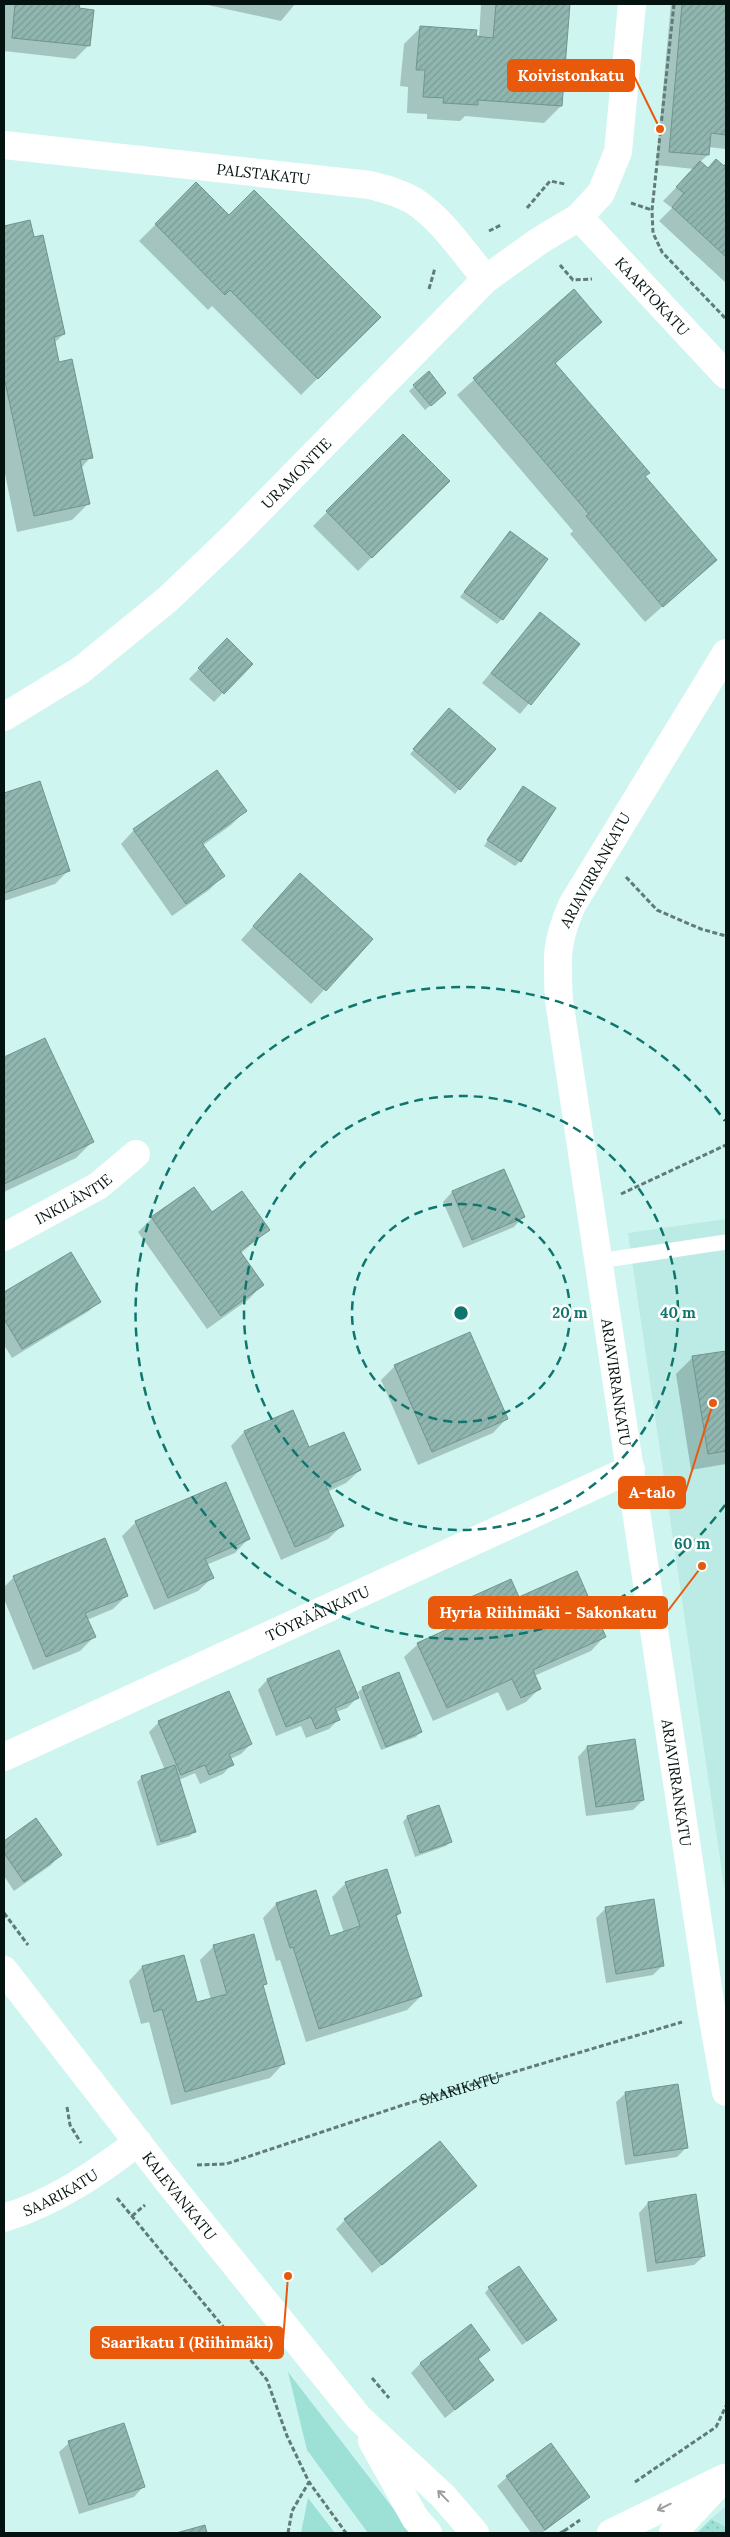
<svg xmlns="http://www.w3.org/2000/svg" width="730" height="2537" viewBox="0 0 730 2537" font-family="Lora,serif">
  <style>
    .built { fill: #bbebe4 }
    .grass { fill: #9de0d6 }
    .park { fill: url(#park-dots) }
    .shadow { fill: #0003 }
    .building { fill: url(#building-hatch); stroke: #70958f }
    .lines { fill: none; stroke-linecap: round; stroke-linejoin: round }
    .path { stroke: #617b77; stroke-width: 3; stroke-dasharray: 5 2.5; stroke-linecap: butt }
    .service { stroke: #fff; stroke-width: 15 }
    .minor { stroke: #fff; stroke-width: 28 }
    .tertiary { stroke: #fff; stroke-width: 28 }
    .oneway { stroke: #9ba09f }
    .ring { fill: none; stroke: #0f766e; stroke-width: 2.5; stroke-dasharray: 9 6 }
    .labels { text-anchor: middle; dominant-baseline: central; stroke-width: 5; stroke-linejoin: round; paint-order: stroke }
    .street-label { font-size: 15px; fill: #041210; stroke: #fff }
    .centre { fill: #0f766e; stroke: #fff; stroke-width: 2.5 }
    .ring-label { font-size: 15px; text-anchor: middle; font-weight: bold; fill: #0f766e; stroke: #fff; stroke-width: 5; stroke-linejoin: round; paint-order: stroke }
    .leader { fill: none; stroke: #e8590c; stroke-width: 2 }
    .callout-dot { fill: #e8590c; stroke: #fff; stroke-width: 2 }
    .callout { fill: #e8590c; stroke: #e8590c; stroke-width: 2 }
    .callout-label { font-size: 16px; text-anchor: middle; font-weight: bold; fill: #fff }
  </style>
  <defs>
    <pattern id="park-dots" width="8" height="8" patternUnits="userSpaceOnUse" patternTransform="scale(1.25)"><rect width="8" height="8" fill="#9de0d6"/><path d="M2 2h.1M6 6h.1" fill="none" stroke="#86bfb7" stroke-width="1.8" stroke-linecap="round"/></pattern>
    <pattern id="building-hatch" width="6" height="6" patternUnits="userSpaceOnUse" patternTransform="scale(1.25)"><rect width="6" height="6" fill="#90b6b0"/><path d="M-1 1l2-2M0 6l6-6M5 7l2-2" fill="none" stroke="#7b9b96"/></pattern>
  </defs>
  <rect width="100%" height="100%" fill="#cef5ef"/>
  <!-- built -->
  <path class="built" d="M726,1219V1899L628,1233Z
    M726,2506V2527L711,2519Z"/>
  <!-- grass -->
  <path class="grass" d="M288,2372L412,2533H368L307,2450Z
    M308,2498L335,2533H301Z"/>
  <!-- park -->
  <path class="park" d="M711,2519L726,2527V2533H697Z"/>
  <!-- shadow -->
  <path class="shadow" d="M4,4H79L78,9L89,45L75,59L4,51Z
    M203,4H295L281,21Z
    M481,4H568L561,106L544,123L465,116L460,121L427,119V114L407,113L408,87L400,86L404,44L421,27L479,38Z
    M671,4H726V149L708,147V155L700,162L707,169L723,167L726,164V283L659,221L672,208L663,201L694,169L656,165Z
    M196,184L229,217L379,317L301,395L212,306L208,310L139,241Z
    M30,221L64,334L54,343L58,364L91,457L81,468L89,503L72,520L17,532L4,469V227Z
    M574,290L600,322L555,364L644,477L715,560L645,622L570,534L573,531L457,395Z
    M429,373L440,397L425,410L409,391Z
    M403,436L448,481L358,571L313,526Z
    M510,532L502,619L497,624L460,597Z
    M540,614L578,645L520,714L482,683Z
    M227,640L251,664L214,702L189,679Z
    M445,714L459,789L455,794L410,754Z
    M39,783L69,870L55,884L4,901V795Z
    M523,788L520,861L515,866L484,846Z
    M245,811L231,825L202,846L223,876L209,890L172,916L121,844L134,830Z
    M286,889L371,939L311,1004L241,940Z
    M44,1039L92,1142L76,1158L4,1192V1058Z
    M194,1188L212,1213L268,1230L240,1254L262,1285L249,1299L207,1329L138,1232L152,1218Z
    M452,1192L523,1217L514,1227L463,1248L443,1202Z
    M70,1254L99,1301L89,1311L12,1358L4,1345V1294Z
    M726,1352V1464L691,1470L676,1374L693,1357Z
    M395,1366L506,1419L493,1433L418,1465L381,1380Z
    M292,1411L309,1449L360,1470L346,1483L327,1492L342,1526L328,1539L281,1560L231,1446L244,1432Z
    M136,1522L248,1539L235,1553L206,1565L212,1578L198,1591L154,1610L122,1536Z
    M14,1577L127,1595L113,1609L87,1620L94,1637L80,1651L33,1670L4,1599V1587Z
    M518,1599L604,1637L591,1651L534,1676L540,1688L526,1702L507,1711L498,1692L433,1721L404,1657L418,1644L454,1627L449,1615L462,1602Z
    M339,1651L357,1698L347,1708L336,1712L338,1720L329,1729L306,1738L301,1726L276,1736L258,1690L267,1680Z
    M363,1688L420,1732L416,1737L381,1750L358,1692Z
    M159,1722L251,1744L241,1754L230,1759L232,1764L223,1774L200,1784L195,1773L179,1780L194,1831L190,1836L157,1846L137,1782L142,1777L165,1770L149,1732Z
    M587,1747L643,1800L633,1810L586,1816L578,1757Z
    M407,1817L451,1841L446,1846L415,1857L403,1822Z
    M35,1820L60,1855L51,1865L14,1891L4,1876V1842Z
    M346,1883L400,1913L396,1917L421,1996L407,2010L306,2042L280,1960L276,1961L263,1918L276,1904L315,1892L329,1938L344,1933L332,1897Z
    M606,1908L663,1965L653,1975L606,1983L596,1918Z
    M214,1946L266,1984L262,1987L283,2064L270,2078L171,2105L149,2022L141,2024L129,1981L142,1967L183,1956L196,2004L211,2000L200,1960Z
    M626,2093L687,2147L677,2157L625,2165L616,2102Z
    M476,2186L372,2273L336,2229L345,2220Z
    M648,2203L704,2256L694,2265L647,2272L639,2213Z
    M489,2288L551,2324L522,2345L485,2293Z
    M488,2350L477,2360L492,2380L445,2418L411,2373L421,2363Z
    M69,2443L143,2487L134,2497L79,2514L59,2452Z
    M507,2477L589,2497L542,2533H531L497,2486Z"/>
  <!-- building -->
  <path class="building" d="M15,4H80L79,8L94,10L90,46L12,38Z
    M496,4H570L562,106L478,100V105L443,103L444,98L423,97L425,70H416L420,26L477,30L476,36L493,38Z
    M682,4H726V135L711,133L709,155L669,152Z
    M716,159L724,166L726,163V257L672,207L684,193L676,187L700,161L708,168Z
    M196,182L229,215L254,190L381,317L318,379L230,290L225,295L155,224Z
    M30,220L34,237L43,235L65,334L54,337L59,362L72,359L93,458L80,460L90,504L34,516L4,377V226Z
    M574,289L602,322L555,363L650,473L645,476L717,560L663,607L586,516L589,514L473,378Z
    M429,371L446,393L431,406L413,385Z
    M403,434L450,481L372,558L326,511Z
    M510,531L548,559L503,620L464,592Z
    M540,612L580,644L531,705L491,673Z
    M227,638L253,664L224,694L198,668Z
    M449,708L496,749L460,790L413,749Z
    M217,770L247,811L202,843L225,876L186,904L133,829Z
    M40,781L70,871L4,893V793Z
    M523,786L556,808L521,862L487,840Z
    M300,873L373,939L326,991L253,926Z
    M45,1038L94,1142L4,1184V1057Z
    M504,1169L525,1217L472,1240L452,1191Z
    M194,1187L212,1212L242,1191L270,1230L240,1251L264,1285L221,1316L151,1217Z
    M71,1252L101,1302L22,1349L4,1319V1292Z
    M470,1332L508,1419L432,1452L394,1365Z
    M726,1351V1451L708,1454L692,1356Z
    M293,1410L309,1447L344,1432L361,1470L326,1486L344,1526L295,1547L244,1431Z
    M226,1482L250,1539L205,1559L214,1578L168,1598L135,1521Z
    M105,1538L128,1596L85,1613L96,1637L46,1657L13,1576Z
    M577,1571L606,1637L533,1670L541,1689L521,1698L512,1679L447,1708L417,1643L470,1619L462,1601L511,1579L519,1597Z
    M339,1650L359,1698L335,1708L340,1720L316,1729L311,1717L286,1727L267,1679Z
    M399,1672L422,1732L386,1747L362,1687Z
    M229,1691L252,1744L229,1754L234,1765L209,1775L205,1765L181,1775L158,1721Z
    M635,1739L644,1800L596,1807L587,1746Z
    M175,1765L196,1832L161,1842L141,1776Z
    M439,1805L452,1842L420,1853L407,1816Z
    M36,1818L62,1855L24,1882L4,1853V1841Z
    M387,1869L401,1913L396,1915L422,1996L319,2029L293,1947L290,1948L276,1903L316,1890L330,1936L360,1926L345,1882Z
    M654,1899L664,1966L616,1974L605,1907Z
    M254,1934L267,1984L263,1985L285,2064L185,2092L162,2009L154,2012L142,1966L184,1955L197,2002L227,1994L213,1945Z
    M678,2084L688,2148L634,2156L625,2092Z
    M440,2141L477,2186L382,2265L344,2219Z
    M696,2194L705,2256L656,2263L648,2202Z
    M519,2266L557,2320L527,2341L488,2287Z
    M471,2324L490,2350L478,2359L494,2380L455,2410L420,2363Z
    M124,2423L145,2487L89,2505L68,2441Z
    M551,2443L590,2497L545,2530L506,2476Z
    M205,2525L207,2533H176Z"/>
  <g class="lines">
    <!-- path -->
    <g class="path">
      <path d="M674,4L652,210L653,233L662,252L726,319"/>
      <path d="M631,203L652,210"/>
      <path d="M527,208L550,181L565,184"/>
      <path d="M489,231L501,225"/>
      <path d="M560,265L573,280L592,279"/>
      <path d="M429,289L435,268"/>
      <path d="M626,877L657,910L701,929L726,936"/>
      <path d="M621,1194L726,1145"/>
      <path d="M4,1913L28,1945"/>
      <path d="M67,2107L70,2125L81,2143"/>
      <path id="s1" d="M197,2165L226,2164L403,2105L682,2022"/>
      <path d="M117,2198L267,2380L287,2436L309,2482L346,2533"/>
      <path d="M132,2216L145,2205"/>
      <path d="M372,2378L389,2398"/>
      <path d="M635,2482L716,2427L726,2406"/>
      <path d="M564,2531L580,2520"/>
      <path d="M288,2533L292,2511L309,2482"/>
      <path d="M560,2533L564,2531L566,2533"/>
    </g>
    <!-- service -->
    <path class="service" d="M599,1261L726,1242"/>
    <!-- minor -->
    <g class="minor">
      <path id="s2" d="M4,145L370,185C385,189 401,193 414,201C443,220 464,253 486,279"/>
      <path id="s3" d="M579,217L726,375"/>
      <path id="s4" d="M726,653L572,905C555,944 557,959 559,1000L712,2014L726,2092"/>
      <path id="s5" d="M4,717L81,670L168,599L235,535L486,279L539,241L579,217L601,193L618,152L632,4"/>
      <path id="s6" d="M4,1237L98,1186L136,1154"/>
      <path id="s7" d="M4,1757L631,1469"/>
      <path id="s8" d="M4,2218C55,2202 96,2174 138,2142"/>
    </g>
    <!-- tertiary -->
    <g class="tertiary">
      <path id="s9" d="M4,1970L170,2184L359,2418L443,2496L475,2533"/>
      <path d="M372,2441L415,2518L428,2533"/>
      <path d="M611,2533L724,2478"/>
      <path d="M673,2533L715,2488"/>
    </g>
  </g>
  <!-- one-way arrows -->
  <defs><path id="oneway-shaft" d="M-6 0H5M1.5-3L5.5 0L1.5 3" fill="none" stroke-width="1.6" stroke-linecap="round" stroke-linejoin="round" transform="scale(1.25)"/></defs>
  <g class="oneway">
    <use href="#oneway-shaft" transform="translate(443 2496) rotate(-134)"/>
    <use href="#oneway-shaft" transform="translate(664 2507) rotate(154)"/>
  </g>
  <!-- distance rings -->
  <g class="ring">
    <circle cx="461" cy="1313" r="109"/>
    <circle cx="461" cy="1313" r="217"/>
    <path d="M725 1505A326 326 0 1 1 725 1121"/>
  </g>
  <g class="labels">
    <!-- street labels -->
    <g class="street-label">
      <text stroke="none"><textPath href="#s2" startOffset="261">PALSTAKATU</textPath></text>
      <text stroke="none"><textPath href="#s3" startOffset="108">KAARTOKATU</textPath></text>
      <text stroke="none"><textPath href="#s5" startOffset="382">URAMONTIE</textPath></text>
      <text transform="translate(595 870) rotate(-61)">ARJAVIRRANKATU</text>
      <text stroke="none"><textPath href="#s6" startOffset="79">INKILÄNTIE</textPath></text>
      <text stroke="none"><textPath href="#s4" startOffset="779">ARJAVIRRANKATU</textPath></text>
      <text stroke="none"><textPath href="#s7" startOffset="345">TÖYRÄÄNKATU</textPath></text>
      <text stroke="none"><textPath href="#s4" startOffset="1184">ARJAVIRRANKATU</textPath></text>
      <text stroke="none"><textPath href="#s1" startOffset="275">SAARIKATU</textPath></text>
      <text stroke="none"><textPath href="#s8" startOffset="62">SAARIKATU</textPath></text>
      <text stroke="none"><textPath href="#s9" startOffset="286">KALEVANKATU</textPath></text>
    </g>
  </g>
  <circle cx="461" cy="1313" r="8" class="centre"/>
  <g class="ring-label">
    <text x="570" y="1318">20 m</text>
    <text x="678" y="1318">40 m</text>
    <text x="692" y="1549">60 m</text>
  </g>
  <!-- callouts -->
  <path class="leader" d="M660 129L634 76M713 1403L685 1493M702 1566L667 1612M288 2276L283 2342"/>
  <g class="callout-dot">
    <circle cx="660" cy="129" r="5"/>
    <circle cx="713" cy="1403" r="5"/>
    <circle cx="702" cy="1566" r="5"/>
    <circle cx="288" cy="2276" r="5"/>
  </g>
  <g class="callout">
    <rect x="508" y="60" width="126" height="31" rx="5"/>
    <rect x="619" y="1477" width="66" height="31" rx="5"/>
    <rect x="429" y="1597" width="238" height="31" rx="5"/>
    <rect x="91" y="2327" width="192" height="31" rx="5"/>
  </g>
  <g class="callout-label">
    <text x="571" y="81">Koivistonkatu</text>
    <text x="652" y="1498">A-talo</text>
    <text x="548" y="1618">Hyria Riihimäki - Sakonkatu</text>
    <text x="187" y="2348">Saarikatu I (Riihimäki)</text>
  </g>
  <!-- border -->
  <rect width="730" height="2537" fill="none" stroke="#041210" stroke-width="10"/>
</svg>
